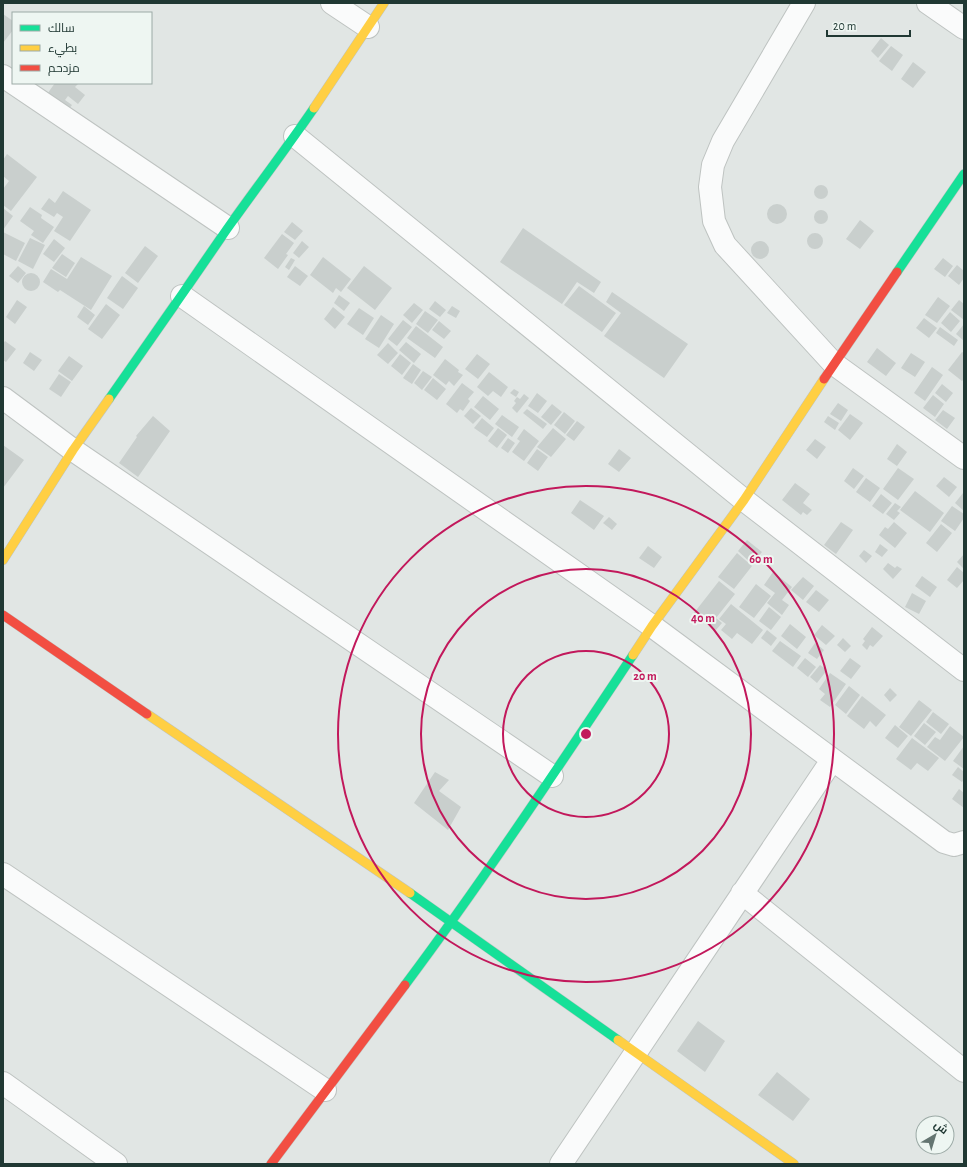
<svg xmlns="http://www.w3.org/2000/svg" width="967" height="1167" viewBox="0 0 967 1167" font-family="'Alegreya Sans',Cairo,sans-serif">
  <style>
    .building { fill: #c9cfcd }
    .lines { fill: none; stroke-linecap: round; stroke-linejoin: round }
    .street-casing { stroke: #bec3c1; stroke-width: 24 }
    .fast-casing { stroke: #bdc4c1; stroke-width: 10 }
    .slow-casing { stroke: #bdc4c1; stroke-width: 10 }
    .jam-casing { stroke: #bdc4c1; stroke-width: 10 }
    .street { stroke: #fafbfb; stroke-width: 22 }
    .fast { stroke: #16e098; stroke-width: 9 }
    .slow { stroke: #ffcf43; stroke-width: 9 }
    .jam { stroke: #f24e42; stroke-width: 9 }
    .ring { fill: none; stroke: #c2185b; stroke-width: 2 }
    .centre { fill: #c2185b; stroke: #eef6f2; stroke-width: 2 }
    .ring-label { font-size: 12px; text-anchor: middle; font-weight: bold; fill: #c2185b; stroke: #eef6f2; stroke-width: 4; stroke-linejoin: round; paint-order: stroke }
  </style>
  <rect width="100%" height="100%" fill="#e1e6e4"/>
  <!-- building -->
  <path class="building" d="M3,14L13,21V30L3,43Z
    M881,38L889,45L878,58L871,51Z
    M891,46L903,55L892,71L879,61Z
    M913,62L926,72L913,88L901,79Z
    M55,83H79L75,87L85,95L78,104L68,96L65,100L72,105L66,113L45,97Z
    M7,154L37,177L11,211L3,205V189L9,181L3,176V160Z
    M814 192a7 7 0 1 1 14 0a7 7 0 1 1-14 0Z
    M63,191L91,210L70,241L54,231L63,217L57,213L54,217L41,209L49,198L55,203Z
    M767 214a10 10 0 1 1 20 0a10 10 0 1 1-20 0Z
    M30,207L42,215L41,218L54,227L43,243L31,235L34,231L20,221Z
    M3,208L13,216L3,230Z
    M814 217a7 7 0 1 1 14 0a7 7 0 1 1-14 0Z
    M860,220L874,231L860,249L846,239Z
    M292,222L303,231L295,240L284,232Z
    M523,228L601,282L594,293L577,282L562,304L500,262Z
    M3,232L25,243L16,261L3,254Z
    M807 241a8 8 0 1 1 16 0a8 8 0 1 1-16 0Z
    M282,234L294,243L286,254L288,255L278,269L264,258Z
    M30,238L45,245L33,269L18,261Z
    M54,239L65,248L54,262L43,254Z
    M751 250a9 9 0 1 1 18 0a9 9 0 1 1-18 0Z
    M302,241L309,247L299,258L293,253Z
    M145,246L158,256L138,283L125,273Z
    M62,254L75,263L66,277L52,268Z
    M81,257L112,276L91,310L60,290L58,292L43,282L51,269L67,279Z
    M323,257L351,279L341,292L336,288L333,293L310,275Z
    M291,258L295,260L289,270L285,267Z
    M943,258L953,266L945,277L934,269Z
    M957,265L964,271V278L959,285L948,276Z
    M18,266L26,273L18,283L9,276Z
    M295,266L308,276L300,286L287,277Z
    M364,266L392,288L375,310L347,288Z
    M22 282a9 9 0 1 1 18 0a9 9 0 1 1-18 0Z
    M122,276L138,288L123,309L107,298Z
    M579,286L616,313L602,332L564,305Z
    M612,292L688,344L664,378L604,336L621,313L606,302Z
    M339,295L350,303L344,311L334,303Z
    M938,297L950,306L937,323L925,315Z
    M17,300L27,307L15,324L6,317Z
    M959,300L964,304V320L951,310Z
    M435,301L446,310L440,317L429,309Z
    M414,303L423,310L412,323L403,315Z
    M106,304L120,315L102,339L88,329Z
    M84,306L95,315L88,325L77,317Z
    M452,306L460,311L456,318L447,313Z
    M333,307L345,317L335,329L324,319Z
    M359,308L374,318L363,335L347,324Z
    M425,311L438,320L428,333L416,324Z
    M950,312L960,321L951,332L941,323Z
    M381,315L394,324L379,348L365,339Z
    M924,318L937,328L929,338L916,328Z
    M403,320L412,327L397,346L388,339Z
    M439,321L451,331L444,339L432,330Z
    M964,324V341L956,334Z
    M416,326L443,347L435,358L407,338Z
    M940,327L958,340L954,346L936,333Z
    M5,341L16,349L6,362L3,360V344Z
    M406,342L421,354L414,363L399,350Z
    M388,343L398,353L388,364L377,355Z
    M877,348L896,363L886,376L867,362Z
    M30,352L42,360L34,371L23,363Z
    M962,352L964,353V379L962,381L948,370Z
    M911,353L925,362L915,377L901,368Z
    M400,354L411,363L402,375L391,366Z
    M477,354L490,364L478,379L465,369Z
    M69,356L83,366L72,381L58,371Z
    M445,359L459,370L458,372L463,375L454,386L449,381L446,385L433,375Z
    M413,364L421,370L412,384L403,378Z
    M932,367L943,375L925,401L914,393Z
    M423,371L432,377L422,390L414,383Z
    M489,372L508,387L501,397L493,391L488,396L477,387Z
    M59,374L71,382L61,397L49,389Z
    M433,378L446,389L437,400L424,390Z
    M462,383L474,392L468,399L470,401L463,411L460,409L457,413L446,404Z
    M942,384L953,393L946,402L935,393Z
    M514,389L519,392L516,397L510,393Z
    M537,393L547,401L538,413L528,406Z
    M524,394L529,398L517,413L512,408L516,403L514,401L517,397L520,399Z
    M933,395L944,404L935,417L923,408Z
    M483,396L499,409L490,420L474,407Z
    M838,403L848,410L841,421L830,414Z
    M552,404L562,412L551,425L541,417Z
    M471,408L481,416L473,424L464,416Z
    M527,409L547,424L543,429L523,413Z
    M943,410L955,418L947,429L935,420Z
    M564,412L575,421L565,434L554,425Z
    M850,414L863,423L850,440L838,430Z
    M502,415L519,427L512,437L495,424Z
    M153,416L170,431L138,477L119,463L137,437L136,436Z
    M828,416L839,423L835,430L824,422Z
    M482,418L494,428L487,437L474,428Z
    M577,421L585,427L574,441L566,435Z
    M498,428L507,435L497,448L488,441Z
    M553,428L566,439L551,457L537,447Z
    M524,429L539,441L524,461L512,452L520,441L517,439Z
    M508,438L515,443L508,453L501,448Z
    M815,439L826,447L817,459L806,450Z
    M897,444L907,452L897,466L887,459Z
    M3,445L24,460L3,488Z
    M537,449L548,457L538,471L527,463Z
    M619,449L631,458L619,472L608,464Z
    M853,468L864,476L854,489L844,481Z
    M898,468L914,479L898,500L883,489Z
    M944,477L957,487L949,497L936,486Z
    M866,478L880,488L870,502L856,492Z
    M795,483L810,494L803,503L812,510L807,515L803,512L801,515L782,500Z
    M915,491L944,513L930,532L900,510Z
    M963,493L964,494V511L955,503Z
    M881,494L892,503L883,514L872,506Z
    M580,500L604,516L594,530L571,513Z
    M895,503L901,507L897,511L900,513L894,520L886,514Z
    M952,506L964,514V518L955,531L941,521Z
    M609,517L617,524L612,530L603,523Z
    M841,522L853,530L836,554L824,545Z
    M894,522L907,533L895,548L879,535L885,527L888,529Z
    M941,524L952,533L937,552L926,543Z
    M747,540L762,552L752,564L738,551Z
    M880,544L888,550L882,557L875,552Z
    M648,546L662,557L654,568L639,558Z
    M864,550L872,556L866,563L859,556Z
    M737,553L752,566L734,589L718,577Z
    M964,554V569L957,562Z
    M888,563L895,568L897,566L902,569L893,579L883,569Z
    M957,567L964,573V580L957,588L947,580Z
    M773,572L792,587L782,600L789,605L782,615L767,603L775,593L764,585Z
    M922,576L937,587L930,597L915,586Z
    M803,577L814,586L803,600L791,590Z
    M719,581L735,594L716,618L722,623L716,630L694,613Z
    M756,584L771,596L754,618L739,607Z
    M816,590L829,600L819,612L806,602Z
    M912,593L926,601L919,614L905,607Z
    M731,604L763,630L752,644L737,633L732,639L721,630L726,624L719,619Z
    M769,607L781,617L771,630L759,621Z
    M790,624L806,637L797,649L781,636Z
    M822,625L835,636L826,645L814,635Z
    M872,627L883,636L873,647L870,645L867,650L862,645L865,641L863,639Z
    M767,630L777,638L771,646L761,638Z
    M843,638L851,646L845,652L837,645Z
    M780,641L801,656L793,667L772,651Z
    M815,643L824,650L817,659L808,653Z
    M805,658L816,667L808,677L797,668Z
    M850,658L861,666L851,679L840,671Z
    M820,665L827,670L817,683L810,677Z
    M830,673L846,684L830,707L820,700L825,694L819,689Z
    M849,686L860,695L846,714L835,705Z
    M890,688L897,695L890,702L884,695Z
    M862,696L886,715L876,727L870,721L864,729L847,716Z
    M919,700L932,710L911,736L899,727Z
    M933,712L949,724L941,734L926,722Z
    M924,723L936,732L925,745L914,736Z
    M895,725L908,736L898,748L885,738Z
    M950,726L964,737L945,761L927,747L935,737L940,740Z
    M912,738L939,758L928,771L917,763L911,770L896,759Z
    M964,746V769L953,761Z
    M958,767L964,772V779L962,782L952,775Z
    M435,772L449,780L439,791L461,807L448,830L414,803Z
    M959,789L964,793V808L952,799Z
    M698,1021L725,1041L705,1072L677,1051Z
    M777,1072L810,1099L793,1121L758,1095Z"/>
  <g class="lines">
    <!-- street casing -->
    <g class="street-casing">
      <path id="street" d="M332,3L368,27
        M804,3L723,141L713,165L710,187L714,221L725,245L834,364L964,458
        M928,3L964,28
        M3,76L228,228
        M295,136L744,500L964,670
        M182,296L652,626L944,842L954,845L964,842
        M3,398L73,450L552,776
        M3,874L325,1090
        M742,893L964,1071
        M3,1083L116,1164
        M561,1164L832,760"/>
    </g>
    <!-- fast casing -->
    <g class="fast-casing">
      <path id="fast" d="M897,272L964,174
        M109,399C149,342 188,286 227,229C256,188 286,149 314,108
        M410,893L618,1040
        M405,985C485,878 559,766 633,655"/>
    </g>
    <!-- slow casing -->
    <g class="slow-casing">
      <path id="slow" d="M314,108L384,3
        M3,560L73,450L109,399
        M633,655L652,626L744,500L824,379
        M147,714L410,893
        M618,1040L794,1164"/>
    </g>
    <!-- jam casing -->
    <g class="jam-casing">
      <path id="jam" d="M824,379L897,272
        M3,615L147,714
        M271,1164L405,985"/>
    </g>
    <!-- street -->
    <use href="#street" class="street"/>
    <!-- fast -->
    <use href="#fast" class="fast"/>
    <!-- slow -->
    <use href="#slow" class="slow"/>
    <!-- jam -->
    <use href="#jam" class="jam"/>
  </g>
  <!-- distance rings -->
  <g class="ring">
    <circle cx="586" cy="734" r="83"/>
    <circle cx="586" cy="734" r="165"/>
    <circle cx="586" cy="734" r="248"/>
  </g>
  <circle cx="586" cy="734" r="6" class="centre"/>
  <g class="ring-label">
    <text x="761" y="563">60 m</text>
    <text x="703" y="622">40 m</text>
    <text x="645" y="680">20 m</text>
  </g>
  <!-- border -->
  <rect width="967" height="1167" fill="none" stroke="#203833" stroke-width="8"/>
  <!-- legend -->
  <rect x="12" y="12" width="140" height="72" fill="#eef6f2" stroke="#9caaa6"/>
  <rect x="20" y="25" width="20" height="6" fill="#16e098" stroke="#9caaa6"/>
  <text x="48" y="32" font-size="12" fill="#203833">سالك</text>
  <rect x="20" y="45" width="20" height="6" fill="#ffcf43" stroke="#9caaa6"/>
  <text x="48" y="52" font-size="12" fill="#203833">بطيء</text>
  <rect x="20" y="65" width="20" height="6" fill="#f24e42" stroke="#9caaa6"/>
  <text x="48" y="72" font-size="12" fill="#203833">مزدحم</text>
  <!-- north arrow -->
  <g transform="translate(935 1135) rotate(38)"><circle r="19" fill="#eef6f2" stroke="#9caaa6"/>
  <path d="M0-3L7 15L0 10L-7 15Z" fill="#647571"/>
  <text y="-6" font-size="11" font-weight="bold" text-anchor="middle" fill="#203833">ش</text>
  </g>
  <!-- scale -->
  <path d="M827 30v6h83v-6" fill="none" stroke="#203833" stroke-width="2"/>
  <text x="833" y="30" font-size="12" fill="#203833" stroke="#eef6f2" stroke-width="3" paint-order="stroke">20 m</text>
</svg>
